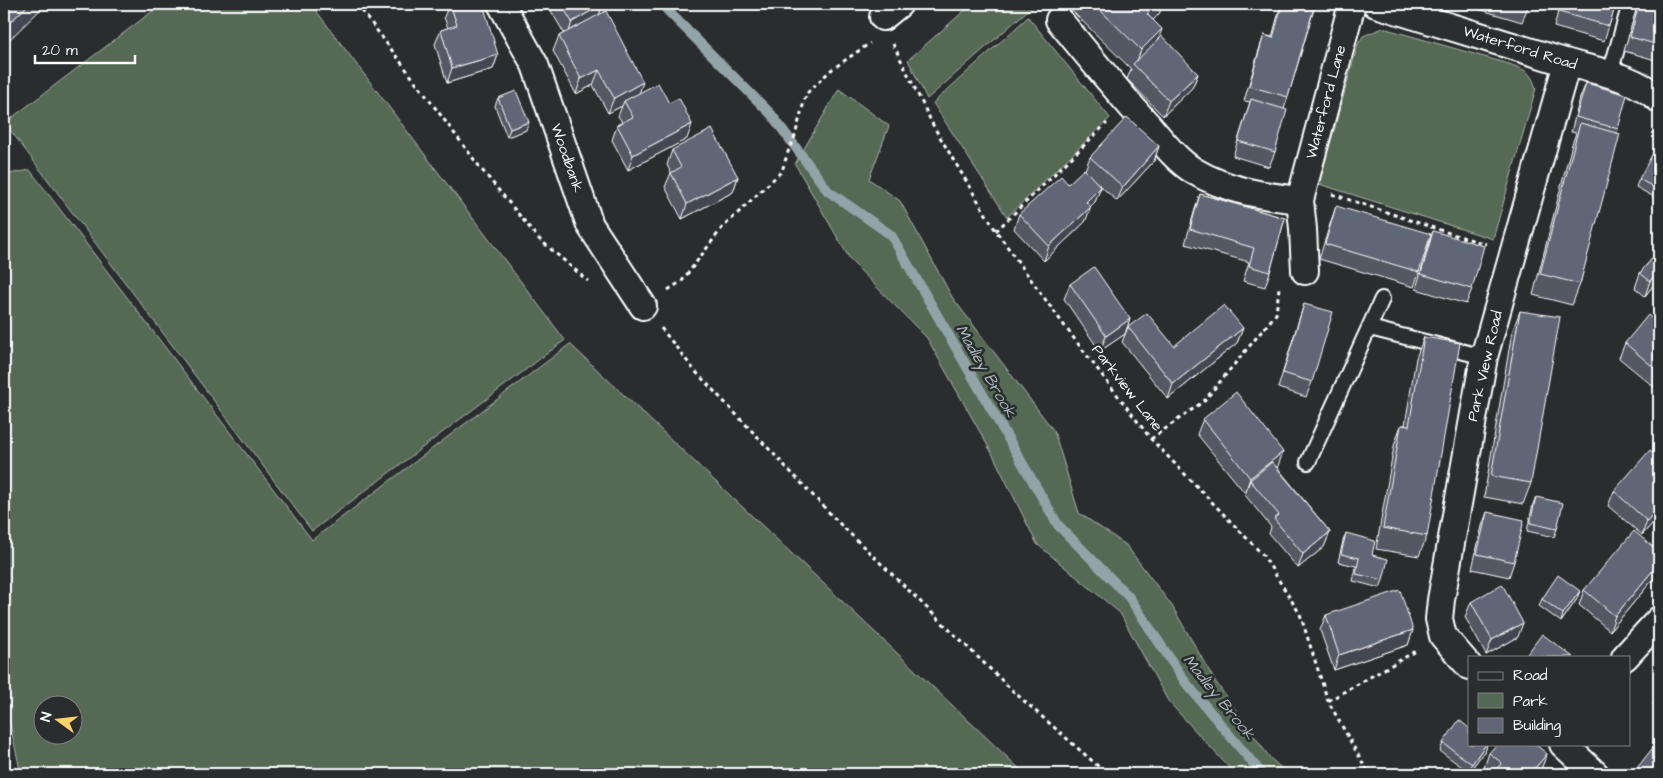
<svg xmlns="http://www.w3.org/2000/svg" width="1663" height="778" viewBox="0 0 1663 778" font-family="'Architects Daughter',sans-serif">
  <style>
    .green { fill: #546955; stroke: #aab4aa; fill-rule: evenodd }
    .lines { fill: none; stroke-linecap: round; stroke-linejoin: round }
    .stream { stroke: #93a4a9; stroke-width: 10 }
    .lane-casing { stroke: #fff; stroke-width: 18 }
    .street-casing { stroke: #fff; stroke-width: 30 }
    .path { stroke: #fff; stroke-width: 3; stroke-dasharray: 4 4; stroke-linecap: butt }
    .lane { stroke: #2a2d2e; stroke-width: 14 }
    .street { stroke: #2a2d2e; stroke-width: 26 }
    .wall { fill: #535864; stroke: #fff }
    .shaded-wall { fill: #434751; stroke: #fff }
    .building { fill: #606674; stroke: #fff }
    .labels { text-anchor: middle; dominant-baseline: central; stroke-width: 5; stroke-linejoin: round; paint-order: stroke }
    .street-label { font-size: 15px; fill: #fff; stroke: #2a2d2e }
    .water-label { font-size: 16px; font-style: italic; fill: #aebbbe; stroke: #2a2d2e }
  </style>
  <rect width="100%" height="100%" fill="#2a2d2e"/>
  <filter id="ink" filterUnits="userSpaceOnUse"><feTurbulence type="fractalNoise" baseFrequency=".02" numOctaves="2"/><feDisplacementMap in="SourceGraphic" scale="10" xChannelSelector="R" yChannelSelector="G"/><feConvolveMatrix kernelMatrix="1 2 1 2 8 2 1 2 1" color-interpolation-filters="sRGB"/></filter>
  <g filter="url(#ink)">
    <!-- green -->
    <path class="green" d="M162,4H311L565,340L312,531L5,123Z
      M972,4H1035L927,99L908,60Z
      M1028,17L1110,118L1007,217L933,103Z
      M1383,28L1509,64C1526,70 1530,71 1536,88L1493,239L1319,184L1358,44L1363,36Z
      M839,89L889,126L869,179L900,201L952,297L1054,431L1079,513L1126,545L1172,606L1215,681L1270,758L1288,774H1235L1168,701L1120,613L1037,544L993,455L927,338L851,261L795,164Z
      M30,170L312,540L570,344L1025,774H21L4,697V175ZM42,706H72V736H42Z"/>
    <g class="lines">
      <!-- stream -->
      <path class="stream" d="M662,4L668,11L771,114L828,191L891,235L1058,525L1129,597L1186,683L1262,774"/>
      <!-- lane casing -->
      <g class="lane-casing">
        <path id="lane" d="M1610,73L1630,4
          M1370,328L1484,357
          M1308,462L1382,299"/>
      </g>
      <!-- street casing -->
      <g class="street-casing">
        <path id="street" d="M501,4L535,65L590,225L643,306
          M1376,4C1436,23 1497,41 1558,60C1592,71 1631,74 1659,99
          M883,17L899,4
          M1059,20C1088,55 1117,91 1148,125C1161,140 1176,160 1194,171C1226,190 1262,196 1300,200
          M1305,271L1303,229L1300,200L1352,4
          M1625,657L1659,620
          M1469,666L1443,636L1439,619L1441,600L1484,357L1567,63
          M1563,744L1595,774"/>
      </g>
      <!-- path -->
      <path class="path" d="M357,4L482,170L539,239L588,281
        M893,44L934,127L996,231L1066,328L1151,439L1263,555L1300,614L1328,701L1365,767L1370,774
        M1332,194L1455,235L1486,244
        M996,231L1107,123
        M668,290L682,281L722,228L782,171L788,152L795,136L806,94L831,70L870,43
        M661,328L695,371L841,525L1014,692L1107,774
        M1151,439L1204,401L1276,314L1279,288
        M1328,701L1416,651"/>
      <!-- lane -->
      <use href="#lane" class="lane"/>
      <!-- street -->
      <use href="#street" class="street"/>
    </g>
    <!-- wall -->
    <path class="wall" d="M449,4H450L498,55L493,69L447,83L435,44L441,30L448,28L444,17Z
      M530,4H540L533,8Z
      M547,4H603L599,15L639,93L687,139L628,170L612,140L617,125L622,122L618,116L622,106L608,113L593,85L576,94L553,51L559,36L564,33Z
      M1065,4H1163L1159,14L1153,20L1158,39L1198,74L1192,88L1163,116L1127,79L1131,69Z
      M1216,4H1228L1226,7Z
      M1281,4H1317L1316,7L1315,6L1288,97L1284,109L1275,152L1269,167L1233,156L1250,102L1244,101L1259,50L1264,35L1272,37Z
      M1462,4H1479L1477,8Z
      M1479,4H1529L1522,22L1478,9Z
      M1560,4H1616L1609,26L1604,41L1554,27Z
      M1638,4H1659V61L1624,51Z
      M1586,83L1618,129L1580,284L1572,305L1533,295L1572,144L1576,133L1571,132L1580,98Z
      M498,98L526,130L507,137L495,106Z
      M1159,146L1154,161L1117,201L1095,181L1101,187L1095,202L1090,207L1085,222L1044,261L1014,229L1019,214L1068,184L1085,170L1090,157Z
      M672,150L738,177L733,192L682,219L665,187L671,173L667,165Z
      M1639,179L1659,187L1654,197L1636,187Z
      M1200,194L1285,218L1270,272L1265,287L1243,281L1249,262L1185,244L1195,209Z
      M1336,206L1419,272L1414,287L1319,259L1331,221Z
      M1433,231L1472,289L1466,304L1416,289L1428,246Z
      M1659,250V287L1655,283L1645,296L1635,288L1640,273Z
      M1070,284L1130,319L1125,334L1100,351L1064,299Z
      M1304,304L1312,382L1306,397L1278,388L1299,319Z
      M1520,311L1531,483L1523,504L1484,497L1512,332Z
      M1659,325V391L1619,358L1625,343Z
      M1128,327L1174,346L1243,328L1237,343L1168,399L1122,342Z
      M1424,337L1427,536L1419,556L1376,549L1394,446L1401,425H1405L1416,358Z
      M1203,419L1278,466L1277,467L1330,532L1324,547L1298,568L1269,534L1271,527L1245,495L1246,492L1245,493L1197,434Z
      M1614,491L1659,516L1642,535L1608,506Z
      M1536,497L1557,529L1554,537L1527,531L1533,504Z
      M1487,512L1514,562L1509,577L1472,569L1482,526Z
      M1346,533L1372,555L1383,580L1380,588L1353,581L1356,566L1338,562L1343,541Z
      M1659,552V572L1610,631L1579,605L1584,590Z
      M1542,599H1577L1561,622L1539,606Z
      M1471,602L1518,637L1486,655L1465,617Z
      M1326,615L1413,630L1408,645L1334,670L1320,630Z
      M1659,693V709L1653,705L1656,697Z
      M1443,743L1469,744H1487L1486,749L1469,772L1440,751Z
      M1489,753L1547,754L1541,769L1491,774L1484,768Z
      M1637,768L1659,774H1635Z"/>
    <!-- shaded-wall -->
    <path class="shaded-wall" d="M29,4H46L4,45V28Z
      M534,4H540L533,8Z
      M603,4L598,18L567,37L572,22Z
      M1156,4H1163L1159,14L1139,35L1147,14Z
      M1162,29L1155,50L1135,66L1141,50Z
      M498,55L493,69L447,83L452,68Z
      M599,70L593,85L576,94L581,79Z
      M1198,74L1192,88L1163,116L1169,101Z
      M643,82L638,97L624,101L622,106L608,113L614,98Z
      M529,122L526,130L507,137L510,129Z
      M692,124L687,139L628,170L633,155Z
      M1159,146L1154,161L1117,201L1123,187Z
      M738,177L733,192L682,219L687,204Z
      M1659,184V187L1654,197L1657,189Z
      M1101,187L1095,202L1080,217L1086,202Z
      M1091,207L1085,222L1044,261L1049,246Z
      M1659,269L1655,283L1645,296L1650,281Z
      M1130,319L1125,334L1100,351L1106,336Z
      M1243,328L1237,343L1168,399L1173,384Z
      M1283,452L1278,466L1254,485L1250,480L1246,492L1245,493L1250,478Z
      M1659,507V516L1642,535L1647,521Z
      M1330,532L1324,547L1298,568L1303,554Z
      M1659,563V572L1610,631L1615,616Z
      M1580,591L1577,599L1561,622L1563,614Z
      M1523,623L1518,637L1486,655L1492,640Z
      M1413,630L1408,645L1334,670L1339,655Z
      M1486,744H1487L1486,749L1469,772L1472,764Z
      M1547,754L1541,769L1537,774H1530Z"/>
    <!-- building -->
    <path class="building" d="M4,4H29L4,28Z
      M450,4H483L498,55L452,68L441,30L457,25Z
      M561,4H603L572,22Z
      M1094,4H1156L1147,14L1162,29L1141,50Z
      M1282,4H1315L1288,97L1249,86L1264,35L1273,38Z
      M1516,4H1529L1528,7Z
      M1562,4H1616L1609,26L1559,12Z
      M1639,4H1659V45L1630,37Z
      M606,11L643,82L614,98L599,70L581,79L559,36Z
      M1162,36L1198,74L1169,101L1133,64Z
      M658,83L669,103L679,98L692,124L633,155L617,125L633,117L624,101Z
      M1586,83L1627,95L1618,129L1576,117Z
      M516,91L529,122L510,129L498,98Z
      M1251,99L1287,110L1275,152L1238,141Z
      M1127,117L1159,146L1123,187L1090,157Z
      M1580,123L1620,134L1580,284L1540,274Z
      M712,129L738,177L687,204L671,173L681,167L672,150Z
      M1653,153L1659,157V184L1657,189L1639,179Z
      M1084,169L1101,187L1086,202L1091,207L1049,246L1019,214L1061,176L1068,184Z
      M1200,194L1285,218L1270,272L1249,266L1254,248L1190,229Z
      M1336,206L1431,234L1419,272L1325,244Z
      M1433,231L1484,246L1472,289L1421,274Z
      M1659,250V269L1650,281L1640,273Z
      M1094,267L1130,319L1106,336L1070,284Z
      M1304,304L1333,312L1312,382L1283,373Z
      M1224,305L1243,328L1173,384L1128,327L1147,313L1174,346Z
      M1520,311L1560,317L1531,483L1491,476Z
      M1648,315L1659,325V372L1625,343Z
      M1424,337L1460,343L1427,536L1383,528L1401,425L1409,426Z
      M1236,392L1283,452L1250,478L1203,419Z
      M1650,450L1659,458V507L1647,521L1614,491Z
      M1272,462L1330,532L1303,554L1274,519L1279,515L1250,480Z
      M1536,497L1563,503L1557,529L1530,523Z
      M1487,512L1524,520L1514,562L1477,554Z
      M1634,531L1659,552V563L1615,616L1584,590Z
      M1346,533L1375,541L1372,555L1388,559L1383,580L1356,574L1359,558L1341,554Z
      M1558,575L1580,591L1563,614L1542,599Z
      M1502,584L1523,623L1492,640L1471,602Z
      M1400,590L1413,630L1339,655L1326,615Z
      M1542,634L1573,657H1525Z
      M1659,693V700L1656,697Z
      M1459,720L1469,728V744H1486L1472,764L1443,743Z
      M1497,744H1535L1547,754L1530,774H1492L1502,763L1489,753Z
      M1655,745L1659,748V774H1646L1637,768Z"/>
  </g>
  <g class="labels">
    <!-- street labels -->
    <g class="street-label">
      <text transform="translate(1520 48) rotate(17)">Waterford Road</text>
      <text transform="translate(1326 102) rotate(-75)">Waterford Lane</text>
      <text transform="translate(567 158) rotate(71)">Woodbank</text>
      <text transform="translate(1485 366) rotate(-77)">Park View Road</text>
      <text transform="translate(1127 388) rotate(52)">Parkview Lane</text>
    </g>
    <!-- water labels -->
    <g class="water-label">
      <text transform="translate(986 371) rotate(60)">Madley Brook</text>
      <text transform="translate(1219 697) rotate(51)">Madley Brook</text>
    </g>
  </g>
  <!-- margin -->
  <rect width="1663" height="778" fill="none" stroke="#2a2d2e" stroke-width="20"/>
  <rect x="10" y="10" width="1643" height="758" fill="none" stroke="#fff" stroke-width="2" filter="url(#ink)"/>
  <!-- legend -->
  <rect x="1468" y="656" width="162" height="90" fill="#2a2d2e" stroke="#7f8182"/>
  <rect x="1478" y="672" width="25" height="8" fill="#2a2d2e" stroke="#7f8182"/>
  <text x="1513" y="680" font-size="15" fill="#ffffff">Road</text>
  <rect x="1478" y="693" width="25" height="15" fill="#546955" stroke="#7f8182"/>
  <text x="1513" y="706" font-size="15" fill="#ffffff">Park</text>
  <rect x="1478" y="718" width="25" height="15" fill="#606674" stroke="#7f8182"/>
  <text x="1513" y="730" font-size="15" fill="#ffffff">Building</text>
  <!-- north arrow -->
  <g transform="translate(58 720) rotate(285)"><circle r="24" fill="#2a2d2e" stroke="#7f8182"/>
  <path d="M0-4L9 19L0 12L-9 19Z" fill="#ffd166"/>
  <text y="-8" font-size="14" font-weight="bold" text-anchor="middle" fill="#ffffff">N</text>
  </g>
  <!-- scale -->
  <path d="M35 55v8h100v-8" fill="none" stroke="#ffffff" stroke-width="2.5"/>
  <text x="42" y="55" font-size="15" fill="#ffffff" stroke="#2a2d2e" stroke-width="4" paint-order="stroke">20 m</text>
</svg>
